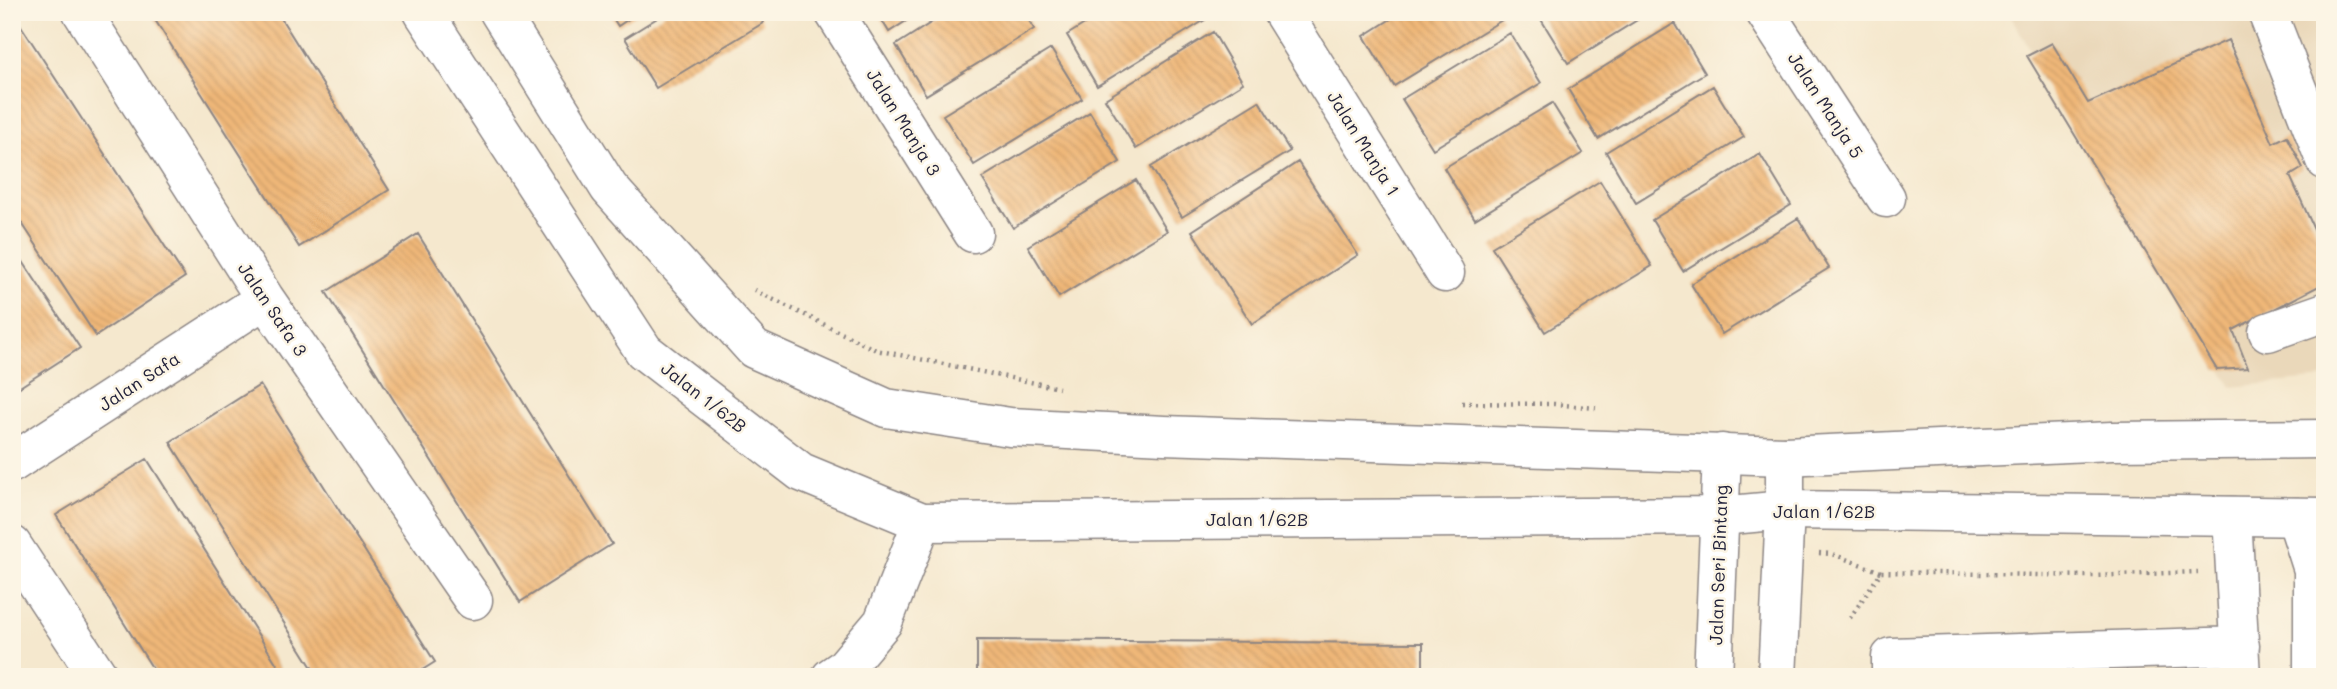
<svg xmlns="http://www.w3.org/2000/svg" width="2337" height="689" viewBox="0 0 2337 689" font-family="Mali,sans-serif">
  <style>
    .built { fill: #ead8ba }
    .building { fill: url(#building-back-hatch) }
    .lines { fill: none; stroke-linecap: round; stroke-linejoin: round }
    .minor-casing { stroke: #8c8584; stroke-width: 41 }
    .major-casing { stroke: #8c8584; stroke-width: 41 }
    .path { stroke: #8c8584; stroke-width: 4.5; stroke-dasharray: 2 5; stroke-linecap: butt }
    .minor { stroke: #fff; stroke-width: 38 }
    .major { stroke: #fff; stroke-width: 38 }
    .labels { text-anchor: middle; dominant-baseline: central; stroke-width: 5; stroke-linejoin: round; paint-order: stroke }
    .street-label { font-size: 18px; fill: #22223b; stroke: #fcf5e5 }
  </style>
  <defs>
    <pattern id="building-back-hatch" width="6" height="6" patternUnits="userSpaceOnUse" patternTransform="scale(1.75)"><rect width="6" height="6" fill="#efb778"/><path d="M-1 5l2 2M0 0l6 6M5-1l2 2" fill="none" stroke="#cd9d69"/></pattern>
  </defs>
  <rect width="100%" height="100%" fill="#fcf5e5"/>
  <filter id="ink" filterUnits="userSpaceOnUse"><feTurbulence type="fractalNoise" baseFrequency=".0143" numOctaves="2"/><feDisplacementMap in="SourceGraphic" scale="14" xChannelSelector="R" yChannelSelector="G"/><feConvolveMatrix kernelMatrix="1 2 1 2 8 2 1 2 1" color-interpolation-filters="sRGB"/></filter>
  <filter id="wash" filterUnits="userSpaceOnUse"><feTurbulence type="fractalNoise" baseFrequency=".00686" numOctaves="4" result="noise"/><feDisplacementMap in="SourceGraphic" scale="28" xChannelSelector="R" yChannelSelector="G"/><feGaussianBlur stdDeviation="1.57" result="paint"/><feColorMatrix in="noise" values="0 0 0 0 0 0 0 0 0 0 0 0 0 0 0 0 0 1.4 0 .05"/><feComposite in="paint" operator="in"/></filter>
  <g filter="url(#wash)">
    <rect width="100%" height="100%" fill="#f5e8ce"/>
    <!-- built -->
    <path class="built" d="M2008,12H2325V378L2232,387Z"/>
    <g id="blocks">
      <!-- building -->
      <path class="building" d="M12,12L185,277L96,336L12,208Z
        M150,12H277L389,190L299,247Z
        M609,12H639L618,26Z
        M667,12H757L763,23L656,88L625,38Z
        M877,12H920L889,32Z
        M948,12H1024L1034,29L926,95L896,45Z
        M1104,12H1201L1205,20L1097,86L1067,35Z
        M1402,12H1498L1502,20L1394,86L1364,36Z
        M1538,12H1650L1568,63L1537,13Z
        M1675,23L1705,73L1598,139L1568,89Z
        M1213,32L1243,83L1136,149L1105,99Z
        M1510,33L1541,83L1433,149L1402,99Z
        M2228,40L2273,143L2287,136L2303,168L2290,176L2325,253V283L2233,330L2248,368L2217,370L2027,56L2052,43L2088,103Z
        M1051,49L1082,99L974,165L943,115Z
        M1713,86L1744,137L1636,203L1606,152Z
        M1259,101L1290,151L1182,217L1151,167Z
        M1552,103L1583,153L1475,219L1444,168Z
        M1090,112L1120,162L1013,228L982,178Z
        M1760,154L1791,205L1683,271L1652,220Z
        M1298,162L1358,255L1252,324L1192,231Z
        M1136,180L1167,231L1059,297L1028,246Z
        M1600,181L1652,266L1545,332L1492,247Z
        M1798,218L1829,268L1722,334L1691,284Z
        M418,234L612,544L520,602L326,292Z
        M12,245L80,348L12,392Z
        M260,385L435,662L411,677H318L170,442Z
        M147,459L285,677H158L56,515Z
        M977,640L1423,643V677H977Z"/>
    </g>
  </g>
  <g filter="url(#ink)">
    <use href="#blocks" fill-opacity="0" stroke="#8c8584" stroke-width="2"/>
    <g class="lines">
      <!-- minor casing -->
      <g class="minor-casing">
        <path id="minor" d="M82,12L265,299L473,600
          M834,12L973,233
          M1282,12L1445,273
          M1765,12L1886,198
          M2267,12L2325,160
          M2268,332L2325,312
          M12,463L265,299
          M2232,516L2241,677
          M2296,517L2313,570L2325,589
          M12,545L99,677
          M831,677L844,668L883,622L922,522
          M1713,677L1722,453
          M1777,677L1785,510V456
          M1891,677V657L2240,646
          M2313,677V570"/>
      </g>
      <!-- major casing -->
      <g class="major-casing">
        <path id="major" d="M423,12L644,351L801,472L922,522L1720,516L1785,510L2325,517
          M499,12L609,188L754,349L886,408L1010,427L1164,435L1785,456L2112,441L2325,439"/>
      </g>
      <!-- path -->
      <path class="path" d="M754,290L876,350L1059,388
        M1462,403L1554,404L1596,408
        M1819,553L1832,554L1881,572
        M1850,618L1881,572L2091,576L2198,572"/>
      <!-- minor -->
      <use href="#minor" class="minor"/>
      <!-- major -->
      <use href="#major" class="major"/>
    </g>
  </g>
  <g class="labels">
    <!-- street labels -->
    <g class="street-label">
      <text transform="translate(1826 105) rotate(57)">Jalan Manja 5</text>
      <text transform="translate(904 122) rotate(58)">Jalan Manja 3</text>
      <text transform="translate(1364 143) rotate(58)">Jalan Manja 1</text>
      <text transform="translate(273 309) rotate(56)">Jalan Safa 3</text>
      <text transform="translate(139 381) rotate(-33)">Jalan Safa</text>
      <text transform="translate(704 397) rotate(38)">Jalan 1/62B</text>
      <text x="1824" y="511">Jalan 1/62B</text>
      <text x="1257" y="519">Jalan 1/62B</text>
      <text transform="translate(1718 565) rotate(-88)">Jalan Seri Bintang</text>
    </g>
  </g>
  <!-- margin -->
  <rect width="2337" height="689" fill="none" stroke="#fcf5e5" stroke-width="42"/>
</svg>
